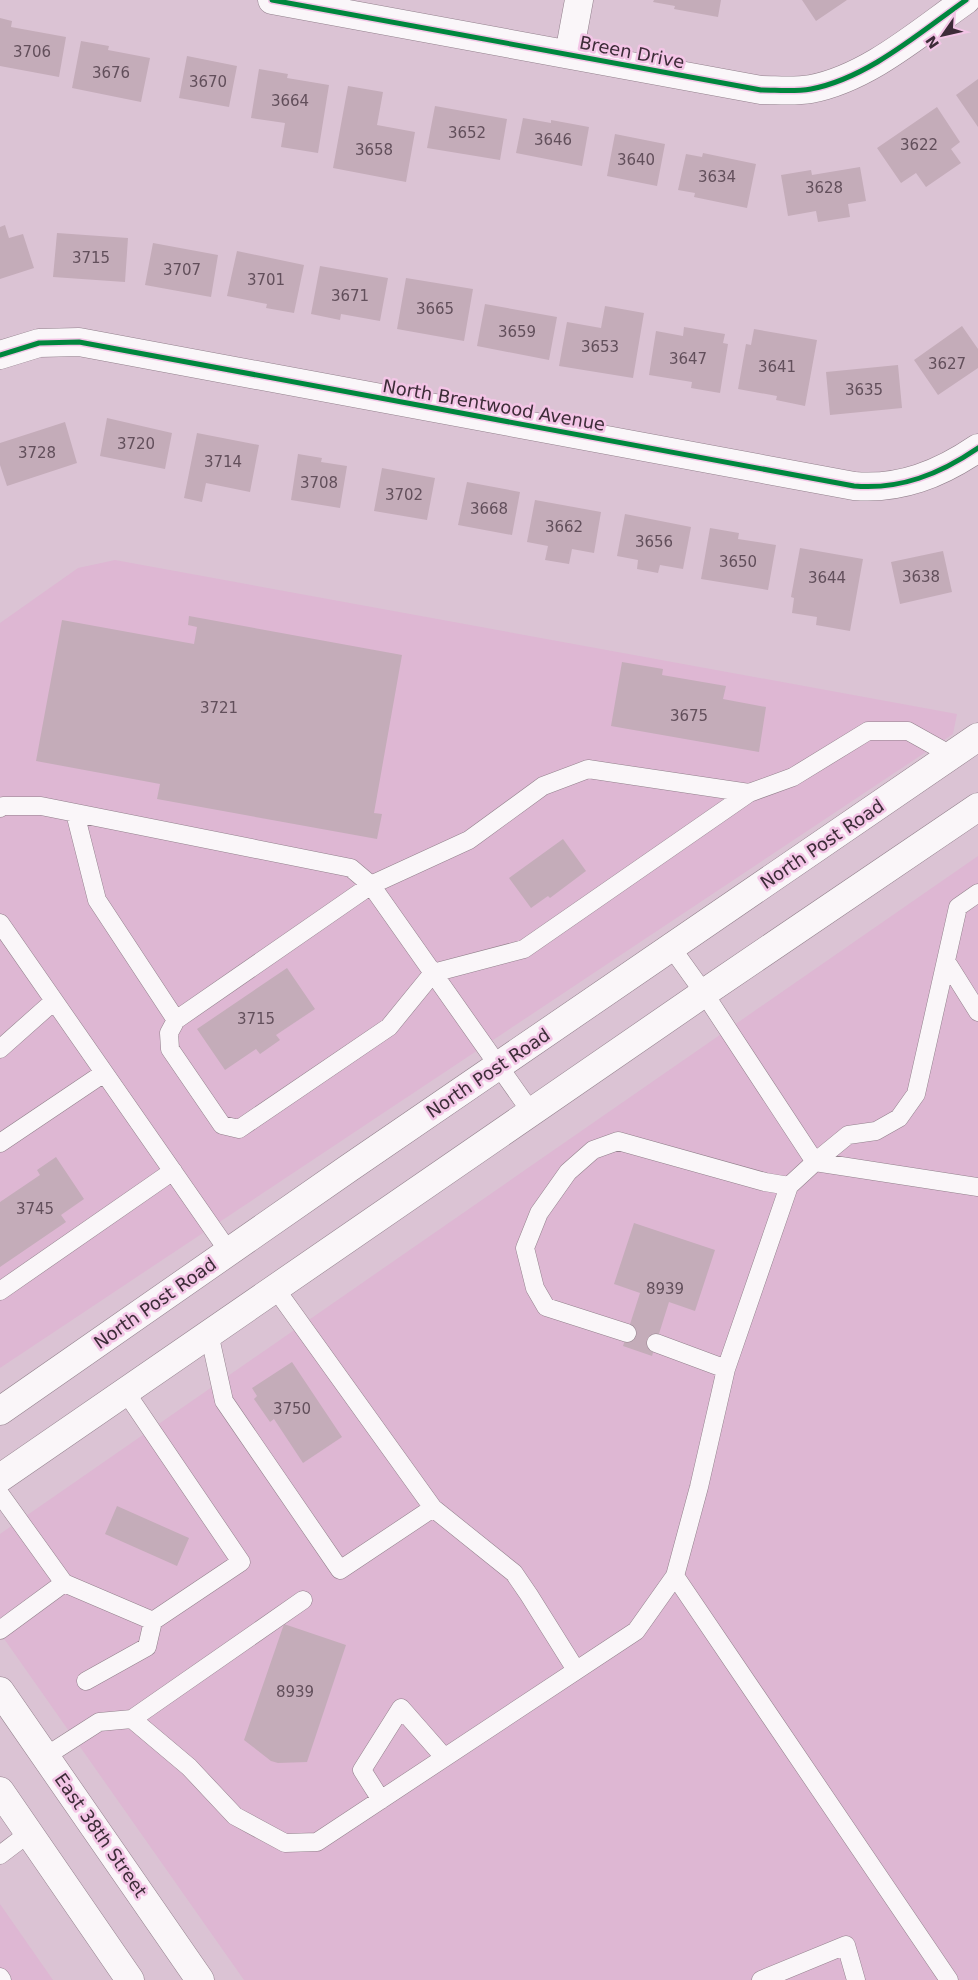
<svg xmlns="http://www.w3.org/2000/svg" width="978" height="1980" viewBox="0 0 978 1980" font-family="'DejaVu Sans',sans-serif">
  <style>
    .built { fill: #deb7d3 }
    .building { fill: #c4acb9 }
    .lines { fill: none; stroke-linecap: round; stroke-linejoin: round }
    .service-casing { stroke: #92808c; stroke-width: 19 }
    .minor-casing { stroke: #92808c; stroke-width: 29 }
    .secondary-casing { stroke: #92808c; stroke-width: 29 }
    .primary-casing { stroke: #92808c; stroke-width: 29 }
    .service { stroke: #faf6f9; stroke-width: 18 }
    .minor { stroke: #faf6f9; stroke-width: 28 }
    .secondary { stroke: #faf6f9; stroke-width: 28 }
    .primary { stroke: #faf6f9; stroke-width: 28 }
    .cycleway-casing { stroke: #f3c5e6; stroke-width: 8 }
    .cycleway { stroke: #00873e; stroke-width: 5 }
    .labels { text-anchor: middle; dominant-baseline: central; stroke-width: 5; stroke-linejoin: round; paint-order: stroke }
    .number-label { font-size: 15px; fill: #624f5b }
    .street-label { font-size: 18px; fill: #3d2c38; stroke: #f3c5e6 }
  </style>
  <rect width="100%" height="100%" fill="#dbc3d4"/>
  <!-- built -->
  <path class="built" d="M115,560L957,714L953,734L0,1368V623L78,568Z
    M978,856V1980H244L0,1633V1534Z
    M0,1904L53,1980H0Z"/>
  <!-- building -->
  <path class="building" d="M654,0H721L718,17L674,9L675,6L653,2Z
    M802,0H847L816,21Z
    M0,18L12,21L11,27L66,37L59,77L0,66Z
    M81,41L109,46L108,50L150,58L141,102L72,88Z
    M187,56L237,66L229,107L179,98Z
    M259,69L288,74L287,78L329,85L318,153L281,147L285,123L251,118Z
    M978,79V127L956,95Z
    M348,86L383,92L377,125L415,132L406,182L333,168Z
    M435,106L507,119L500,160L427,148Z
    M937,107L960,142L951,149L961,163L926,187L916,173L901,183L877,148Z
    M523,118L551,123V120L589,127L582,166L516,153Z
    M615,134L665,144L657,186L607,176Z
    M703,153L756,164L747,208L694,197L695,193L678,190L686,154L702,157Z
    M860,167L866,201L848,204L850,217L818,222L816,211L788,216L781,175L811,170L812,175Z
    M5,225L9,238L23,234L34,268L0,279V227Z
    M57,233L128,238L125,282L53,277Z
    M153,243L218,255L211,297L145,285Z
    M237,251L304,265L294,313L266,308L267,304L227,296Z
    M320,266L388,278L380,321L341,314L340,320L311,314Z
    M406,278L473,289L464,341L397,329Z
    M485,304L557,317L549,360L477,346Z
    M605,306L644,313L633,378L559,366L567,322L601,328Z
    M962,326L978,349V368L938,395L914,360Z
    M684,327L725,334L723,343L728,344L720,393L691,388L692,382L649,375L656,331L683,336Z
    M754,329L817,340L805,406L776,400L777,396L738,389L746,344L751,345Z
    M898,365L902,408L830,415L826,372Z
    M107,418L172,433L165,469L100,456Z
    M65,422L77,463L7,486L0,465V443Z
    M197,433L259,445L250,492L206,483L202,502L184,498Z
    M298,454L322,458L321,462L347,466L340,508L291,500Z
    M382,468L435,478L427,520L374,511Z
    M467,482L520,492L512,535L458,525Z
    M535,500L601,512L594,553L572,549L569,564L545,560L548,546L527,542Z
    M625,514L691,527L683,569L660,565L658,573L637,569L638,560L617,556Z
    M710,528L739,533L738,539L776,545L768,590L701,579Z
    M800,548L863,559L850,631L816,625L817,617L792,613L794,598L791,597Z
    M943,551L952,592L900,604L891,562Z
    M189,616L402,655L374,813L382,814L377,839L157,799L160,784L36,761L62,620L194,644L197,627L188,625Z
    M622,662L663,669L662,675L726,686L723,699L766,707L759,752L611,726Z
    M563,839L586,871L550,898L548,896L531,908L509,878Z
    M287,968L315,1009L276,1035L280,1040L260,1054L256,1049L225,1070L197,1029Z
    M56,1157L84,1199L61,1215L66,1222L0,1267V1202L40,1175L37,1170Z
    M634,1223L715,1250L695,1311L669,1302L652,1356L623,1346L640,1293L614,1284Z
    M292,1362L342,1437L303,1463L274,1419L270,1422L254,1399L257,1396L252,1388Z
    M117,1506L189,1538L177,1566L105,1534Z
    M284,1624L346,1645L307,1762L278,1763L271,1761L244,1740Z"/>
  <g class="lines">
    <!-- service casing -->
    <g class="service-casing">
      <path id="service" d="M749,793L524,949L433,973L389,1027L239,1129L222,1125L170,1049L169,1033L176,1020L371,885L469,840L543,786L588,769L749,793L793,777L868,731H908L951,755
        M0,808L3,806H41L351,868L371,885L531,1112
        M75,813L97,900L176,1020
        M0,923L229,1252
        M946,961L978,1012
        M0,1049L54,1001
        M0,1143L104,1073
        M815,1162L848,1135L876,1131L899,1118L916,1094L958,907L978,893
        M815,1162L978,1187
        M0,1291L173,1171
        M209,1333L224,1401L340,1570L433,1508L275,1288
        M627,1333L546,1307L535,1288L525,1248L539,1213L568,1172L593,1150L618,1141L765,1182L789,1186
        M656,1343L726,1369
        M0,1494L64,1583L0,1630
        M433,1508L514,1573L529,1595L576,1670
        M675,1576L949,1980
        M64,1583L153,1621L241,1562L125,1391
        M86,1681L147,1647L153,1621
        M132,1719L189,1767L235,1816L285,1843L317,1842L636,1631L675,1576L699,1487L726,1369L789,1186L815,1162L704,993L671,947
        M46,1756L99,1722L132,1719L303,1600
        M381,1800L362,1770L401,1708L444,1757
        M0,1855L29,1833
        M0,1977L2,1980
        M761,1980L846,1945L856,1980"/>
    </g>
    <!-- minor casing -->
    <g class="minor-casing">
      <path id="minor" d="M272,0L761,90C777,90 794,92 811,89C868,78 919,33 966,0
        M569,54L579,0
        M0,355L39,343L79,342L854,486C900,490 940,474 978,448"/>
    </g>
    <!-- secondary casing -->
    <g class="secondary-casing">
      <path id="secondary" d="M0,1691L200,1980
        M0,1791L130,1980"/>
    </g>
    <!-- primary casing -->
    <g class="primary-casing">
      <path id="primary" d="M0,1411L349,1168L978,737
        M0,1478L704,993L978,807"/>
    </g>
    <!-- service -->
    <use href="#service" class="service"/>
    <!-- minor -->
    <use href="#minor" class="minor"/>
    <!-- secondary -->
    <use href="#secondary" class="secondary"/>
    <!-- primary -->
    <use href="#primary" class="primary"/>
    <!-- cycleway casing -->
    <g class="cycleway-casing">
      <path id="cycleway" d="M272,0L761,90C777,90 794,92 811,89C868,78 919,33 966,0
        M0,355L39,343L79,342L854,486C900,490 940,474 978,448"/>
    </g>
    <!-- cycleway -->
    <use href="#cycleway" class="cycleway"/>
  </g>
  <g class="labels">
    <!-- number labels -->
    <g class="number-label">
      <text x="32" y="52">3706</text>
      <text x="111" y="73">3676</text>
      <text x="208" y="82">3670</text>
      <text x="290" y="101">3664</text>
      <text x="467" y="133">3652</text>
      <text x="553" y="140">3646</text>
      <text x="919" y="145">3622</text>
      <text x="374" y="150">3658</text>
      <text x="636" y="160">3640</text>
      <text x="717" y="177">3634</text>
      <text x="824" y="188">3628</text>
      <text x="91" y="258">3715</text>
      <text x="182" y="270">3707</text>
      <text x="266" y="280">3701</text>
      <text x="350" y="296">3671</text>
      <text x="435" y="309">3665</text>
      <text x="517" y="332">3659</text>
      <text x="600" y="347">3653</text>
      <text x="688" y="359">3647</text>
      <text x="947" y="364">3627</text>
      <text x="777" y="367">3641</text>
      <text x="864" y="390">3635</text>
      <text x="136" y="444">3720</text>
      <text x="37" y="453">3728</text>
      <text x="223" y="462">3714</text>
      <text x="319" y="483">3708</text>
      <text x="404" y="495">3702</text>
      <text x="489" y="509">3668</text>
      <text x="564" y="527">3662</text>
      <text x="654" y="542">3656</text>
      <text x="738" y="562">3650</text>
      <text x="921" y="577">3638</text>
      <text x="827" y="578">3644</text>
      <text x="219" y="708">3721</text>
      <text x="689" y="716">3675</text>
      <text x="256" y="1019">3715</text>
      <text x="35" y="1209">3745</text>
      <text x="665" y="1289">8939</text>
      <text x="292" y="1409">3750</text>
      <text x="295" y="1692">8939</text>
    </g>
    <!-- street labels -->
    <g class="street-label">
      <text transform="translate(632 52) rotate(11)">Breen Drive</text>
      <text transform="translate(494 405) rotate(10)">North Brentwood Avenue</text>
      <text transform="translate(822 844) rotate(-34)">North Post Road</text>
      <text transform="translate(488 1073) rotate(-34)">North Post Road</text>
      <text transform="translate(155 1303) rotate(-35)">North Post Road</text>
      <text transform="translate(101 1835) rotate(55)">East 38th Street</text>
    </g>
  </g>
  <!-- north arrow -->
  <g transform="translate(943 35) rotate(236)" stroke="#f3c5e6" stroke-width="4" paint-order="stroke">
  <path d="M0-4L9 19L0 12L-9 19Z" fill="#3d2c38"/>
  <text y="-8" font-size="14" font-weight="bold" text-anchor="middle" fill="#3d2c38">N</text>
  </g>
</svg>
